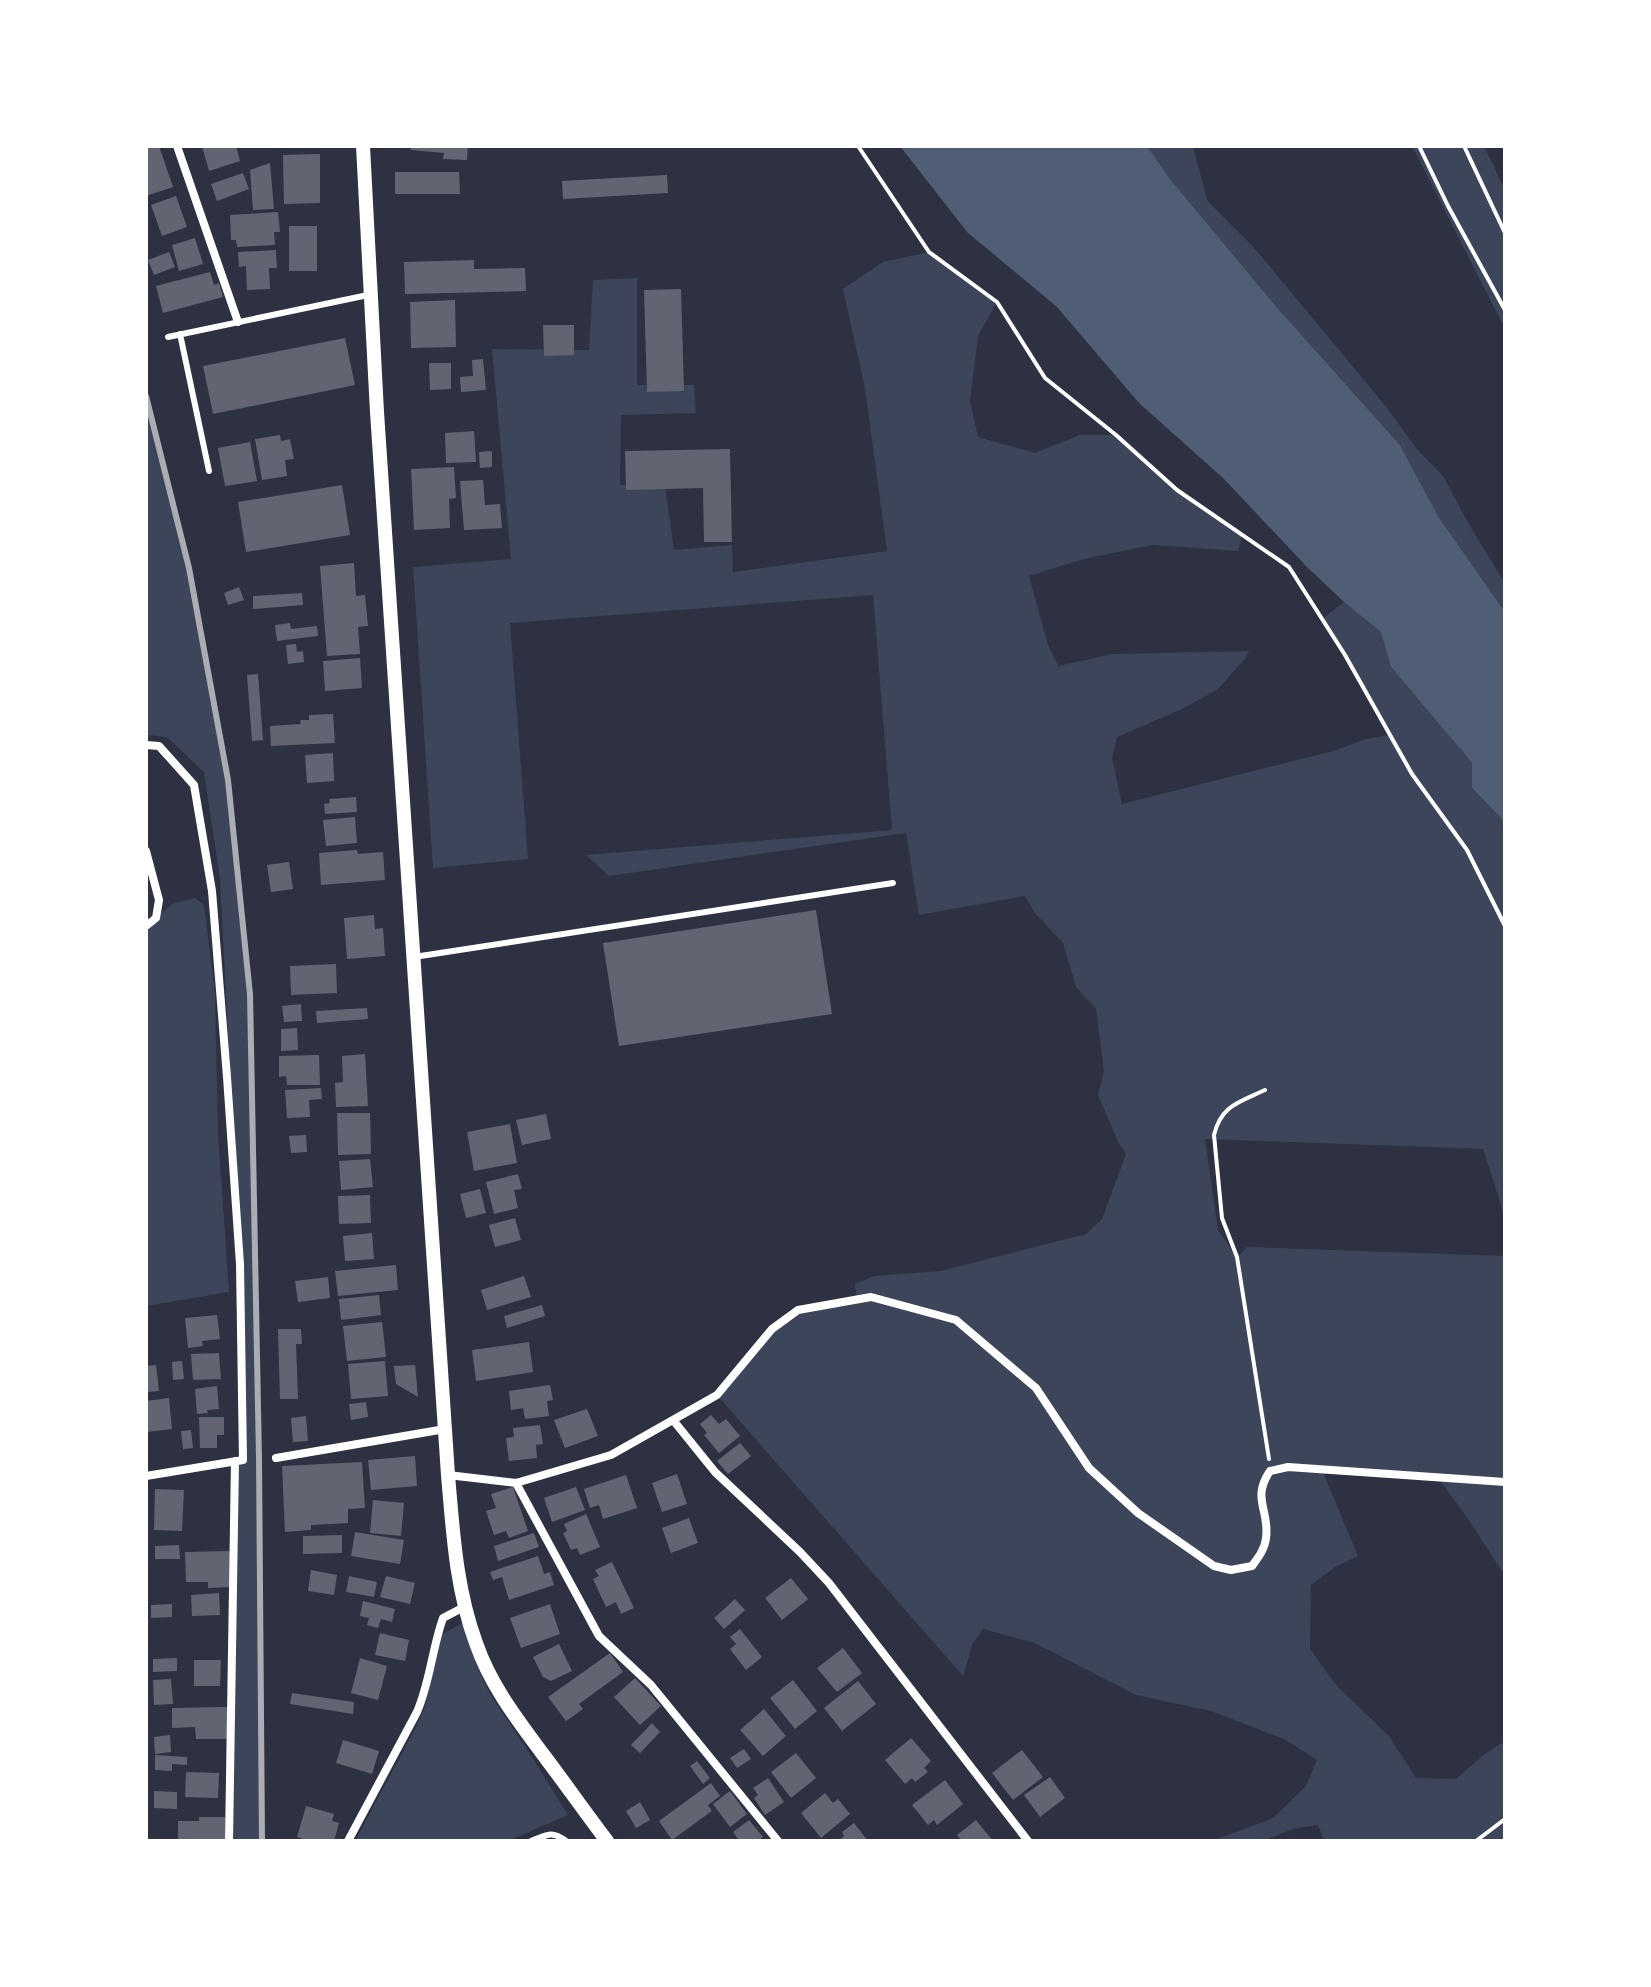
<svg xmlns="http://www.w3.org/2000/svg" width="1651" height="1987" viewBox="0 0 1651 1987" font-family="Commissioner,sans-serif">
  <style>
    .green { fill: #3c4559 }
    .water { fill: #4f5d75 }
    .building { fill: #626471 }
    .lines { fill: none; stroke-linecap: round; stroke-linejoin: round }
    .path { stroke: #fff; stroke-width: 4 }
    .service { stroke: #fff; stroke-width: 6 }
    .minor { stroke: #fff; stroke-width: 8 }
    .tertiary { stroke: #fff; stroke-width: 14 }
    .rail { stroke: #abadb3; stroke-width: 6 }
  </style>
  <rect width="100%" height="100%" fill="#2d3142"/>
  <!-- green -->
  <path class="green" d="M1147,146H1193L1207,200L1257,251L1388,409L1416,448L1444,477L1468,523L1505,583V612L1438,516L1400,445L1280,311L1170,179Z
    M1412,146H1484L1505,190V329Z
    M929,252L997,302L978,336L970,401L978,437L1035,453L1080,435H1116L1177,490L1242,535L1238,551L1152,545L1084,559L1029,576L1048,645L1058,666L1112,654L1249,651L1245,659L1217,690L1180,710L1117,737L1112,758L1122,804L1333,751L1366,739L1390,735L1322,619L1344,602L1382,632L1391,667L1472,763V788L1500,817L1505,825V1223L1500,1202L1483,1149L1205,1139L1218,1230L1237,1257L1247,1247L1505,1256V1576L1468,1519L1438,1478L1322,1470L1358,1556L1335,1567L1311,1585L1310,1649L1336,1685L1389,1736L1416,1778L1456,1779L1486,1753L1505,1741V1841H1326L1323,1838L1318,1825L1296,1828L1263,1841H1212L1273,1818L1306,1786L1317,1760L1286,1740L1211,1711L1136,1695L1035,1643L983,1629L973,1643L963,1676L717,1395L772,1329L798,1310L857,1300L855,1284L874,1276L941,1271L1086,1234L1102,1219L1126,1154L1118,1142L1098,1095L1104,1071L1096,1009L1076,987L1063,943L1035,913L1025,896L919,915L906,833L609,876L586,855L892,830L873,595L510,623L528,859L433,868L413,567L511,559L492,349L589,350L593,280L637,278V385H694L696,413L621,415L620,485L665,486L674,550L732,545L733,572L887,551L865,388L843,289L883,262Z
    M146,396L189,568L228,780L250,994L261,1841H231L235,1461L243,1460L240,1264L220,879L204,772L167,737L146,735Z
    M195,898L204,905L215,994L218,1133L229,1292L146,1306V926L172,904Z
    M463,1623L475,1661L490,1694L530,1754L568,1815L508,1841H355L416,1727L425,1707L436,1650L442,1634Z"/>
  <!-- water -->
  <path class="water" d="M900,146H1147L1170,179L1280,311L1400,445L1438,516L1505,612V825L1500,817L1472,788V763L1391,667L1381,632L1344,602L1306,566L1223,478L1139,403L1057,307L967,232Z"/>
  <!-- building -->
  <path class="building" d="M149,146H159L173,187L146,196V147Z
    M202,146H236L240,161L209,171Z
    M411,146H468L467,160L443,159L444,153L411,150Z
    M320,154V203L284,204L283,155Z
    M270,163L274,209L253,210L250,170Z
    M395,172H459L460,194H395Z
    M243,173L249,189L217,201L211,184Z
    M667,175L668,193L563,199L562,181Z
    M176,196L187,227L162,236L151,205Z
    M278,212L280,232H274L275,245L237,247L236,240H231L230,215Z
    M289,226H317V271H289Z
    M195,238L203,264L179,271L172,245Z
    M276,250L277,268H269L270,289L247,290L246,266L239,267L238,252Z
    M169,252L175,267L154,275L148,260Z
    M474,260V269L525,268L526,291L405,294L404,262Z
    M210,272L214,285L219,283L223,297L163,313L156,286Z
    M681,289L684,391L647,392L644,290Z
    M455,300L456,347L411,348L410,302Z
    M543,325H574V355L544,356Z
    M345,338L355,385L213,414L203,366Z
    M483,359L486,390L461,392L460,377L473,376L472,360Z
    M429,363H451V389L430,390Z
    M474,431L476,462L446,463L445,433Z
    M280,435L281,441L290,439L294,459L285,460L287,476L262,480L255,439Z
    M250,442L257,481L225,486L218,448Z
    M730,449L732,542H704L703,488L626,490L625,451Z
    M492,451V467L480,468L479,452Z
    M454,467L456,498L449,499L450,528L414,530L411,469Z
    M483,480L485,505L500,504L502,528L464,530L460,481Z
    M342,485L350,535L246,552L238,502Z
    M354,563L356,596L365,595L368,626L358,627L360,654L327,656L320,566Z
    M239,587L244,600L228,605L224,593Z
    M302,593L303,605L253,609V596Z
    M290,623L291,629L317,626L318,636L277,641L275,625Z
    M296,644L297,652L303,651L304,662L288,664L286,645Z
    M360,658L362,688L325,691L323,661Z
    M258,674L263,740L252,741L247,675Z
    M333,714L335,743L271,746L270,726L301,724L300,720H309V715Z
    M333,753L334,781L307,783L305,755Z
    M356,797L357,812L325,814L324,804L330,803L329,799Z
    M355,817L357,843L326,846L323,820Z
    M357,850L358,854L383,852L385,880L321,885L319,853Z
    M289,862L293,889L271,892L267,865Z
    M816,910L832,1014L619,1046L603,943Z
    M374,915L375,929L383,928L385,956L347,959L344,918Z
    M336,964L337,993L291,995L290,966Z
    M301,1004L302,1021L284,1022L282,1006Z
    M367,1008L368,1019L317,1023L316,1011Z
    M297,1028L298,1050L281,1051V1029Z
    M365,1054L368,1106L336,1107L335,1083L343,1082L342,1056Z
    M319,1055L320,1085H287L286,1076L279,1077V1056Z
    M321,1088L322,1099L309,1100L310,1117L287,1118L285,1090Z
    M337,1113H370L371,1154L338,1155Z
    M546,1114L551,1139L522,1145L516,1120Z
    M510,1124L517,1163L474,1171L467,1132Z
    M306,1135L307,1152L291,1153L289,1136Z
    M370,1159L373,1187L341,1190L339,1161Z
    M518,1174L522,1189L514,1190L518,1208L494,1214L486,1182Z
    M480,1189L486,1213L466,1218L460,1194Z
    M370,1195L371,1223L339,1224L338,1196Z
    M515,1218L521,1240L495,1247L489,1225Z
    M372,1233L374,1259L345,1261L343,1236Z
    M396,1265L398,1290L338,1296L335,1271Z
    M524,1276L531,1297L487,1310L481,1290Z
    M328,1277L330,1298L298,1302L295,1281Z
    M379,1295L381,1315L341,1320L339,1299Z
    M542,1305L545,1316L507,1328L504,1316Z
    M217,1315L220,1339L202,1341L203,1346L188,1348L185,1318Z
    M382,1322L386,1357L347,1361L343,1326Z
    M278,1329H301L302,1344H296L298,1399H280Z
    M529,1342L533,1372L476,1381L472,1350Z
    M219,1353L221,1379L193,1380L191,1354Z
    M182,1361L184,1379L173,1380L172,1362Z
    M385,1361L388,1396L351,1399L348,1364Z
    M156,1365L159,1391L148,1392L146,1366Z
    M415,1365L418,1397L396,1384L394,1366Z
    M550,1385L553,1400L547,1401L549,1416L525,1419L523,1408L511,1410L509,1391Z
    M217,1386L219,1409L207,1410L208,1413L197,1414L195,1389Z
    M169,1398L172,1429L146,1432V1401Z
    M366,1402L368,1417L351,1420L349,1404Z
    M587,1409L598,1436L565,1448L554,1420Z
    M711,1415L719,1424L726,1419L740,1436L719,1453L704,1435L707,1433L700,1424Z
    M306,1416L308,1441L293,1442L291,1418Z
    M199,1417H224V1435H217V1448H200Z
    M540,1425L543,1444L536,1445L537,1458L509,1461L506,1438L514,1437L513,1428Z
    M191,1430L193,1448L183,1449L181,1431Z
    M740,1443L751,1456L728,1474L717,1461Z
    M415,1456L417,1486L371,1490L368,1460Z
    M362,1462L365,1508L348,1509V1523L311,1525V1530L285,1532L282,1466Z
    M677,1474L687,1504L662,1512L652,1483Z
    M626,1475L637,1508L603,1519L599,1505L590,1508L584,1489Z
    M513,1487L528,1531L509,1538L506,1531L494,1535L486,1511L496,1508L491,1494Z
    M576,1487L585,1510L552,1522L544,1498Z
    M155,1489L184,1490L182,1531L154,1530Z
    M373,1500L404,1503L401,1536L370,1533Z
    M586,1514L600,1547L580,1555L577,1548L571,1550L563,1533L567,1531L564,1524Z
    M689,1518L698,1543L671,1553L662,1528Z
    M355,1532L404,1540L400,1564L351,1556Z
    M534,1533L539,1547L498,1561L494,1546Z
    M342,1535V1553L303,1554V1536Z
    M179,1545L180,1559H155V1546Z
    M230,1551V1587L208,1588V1582H186L185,1552Z
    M538,1556L544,1574L550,1572L554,1585L509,1600L502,1577L493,1580L490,1572Z
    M612,1562L634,1608L621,1614L616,1602L606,1607L593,1579L599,1576L595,1570Z
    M311,1570L337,1575L334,1595L308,1591Z
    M349,1576L377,1582L374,1597L346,1592Z
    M386,1576L415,1583L410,1604L380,1597Z
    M791,1578L808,1599L782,1620L765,1598Z
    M219,1593L220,1615L192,1616L191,1595Z
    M735,1599L745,1610L724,1629L714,1618Z
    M363,1601L395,1609L392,1622L381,1619L378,1628L367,1625L369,1618L360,1616Z
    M172,1604V1617L151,1618V1605Z
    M550,1604L560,1634L521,1648L510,1618Z
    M740,1629L762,1657L746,1670L730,1649L736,1644L730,1637Z
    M380,1633L409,1640L405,1661L375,1655Z
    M559,1644L572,1671L551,1681L543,1677L533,1657Z
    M843,1648L862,1673L837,1692L817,1668Z
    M610,1653L623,1672L579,1704L583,1709L566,1721L548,1697Z
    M177,1658V1671L153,1672V1659Z
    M360,1658L387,1666L378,1700L351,1693Z
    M194,1660H221L220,1686H194Z
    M635,1678L661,1706L640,1725L614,1697Z
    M171,1679L173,1704L154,1705L153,1680Z
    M793,1680L817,1711L795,1729L770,1698Z
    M858,1681L876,1704L842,1731L824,1708Z
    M292,1693L354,1702L353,1714L290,1704Z
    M227,1707V1739H196L195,1727L172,1728V1708Z
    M764,1709L786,1736L763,1756L740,1730Z
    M652,1723L660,1732L640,1753L631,1745Z
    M170,1735L171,1752L155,1754L154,1737Z
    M911,1738L931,1761L924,1768L928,1772L915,1782L912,1778L905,1784L885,1760Z
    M343,1740L379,1751L372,1774L336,1763Z
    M744,1749L751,1759L737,1768L730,1758Z
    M1022,1750L1043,1777L1013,1800L992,1773Z
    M796,1753L816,1778L791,1798L771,1772Z
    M155,1755L187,1757V1765L172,1764V1771L155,1770Z
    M697,1761L710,1778L703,1784L690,1766Z
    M186,1772L219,1773L218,1798L185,1797Z
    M1050,1777L1065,1798L1040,1817L1024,1795Z
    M768,1778L784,1802L765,1815L754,1798L758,1795L753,1788Z
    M945,1780L963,1804L937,1825L934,1820L928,1825L912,1805Z
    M711,1783L720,1796L708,1805L712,1811L672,1840L659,1821Z
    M154,1791L177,1792V1809L154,1808Z
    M730,1791L747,1814L730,1827L713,1804Z
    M825,1793L833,1803L838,1799L850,1814L821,1838L801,1813Z
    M640,1802L650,1820L636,1828L626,1811Z
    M306,1806L334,1814L332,1821L339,1823L334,1841H309L297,1837Z
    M199,1817H225V1840H178V1821H199Z
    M749,1820L763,1837L758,1841H735L738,1839L733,1832Z
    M976,1820L993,1841H962L957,1835Z
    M854,1823L868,1841H838L844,1836L842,1832Z"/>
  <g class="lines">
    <!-- path -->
    <path class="path" d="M858,146L929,252L997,302L1045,378L1116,435L1177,490L1289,567L1345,655L1412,774L1467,850L1505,926
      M1419,146L1448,206L1505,310
      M1464,146L1505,233
      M1265,1090C1240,1102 1221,1105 1214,1135L1222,1218L1237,1257L1269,1459
      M1476,1841L1505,1819"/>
    <!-- service -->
    <path class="service" d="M180,334L209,471
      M168,337L368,295
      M414,957L893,883
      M531,1841C547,1835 551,1830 566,1841"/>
    <!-- minor -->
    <path class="minor" d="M177,146L238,322
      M146,745L159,746L194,785L212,891L227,1077L240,1264L243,1460L146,1476
      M146,851L159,900L156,918L146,926
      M673,1420L715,1472L800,1552L829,1583L1028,1841
      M276,1458L445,1429
      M448,1475L516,1483L611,1455L717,1395L772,1329L798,1310L871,1297L956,1320L1036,1388L1089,1468L1138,1513L1214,1566L1231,1570L1252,1566C1258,1558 1265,1549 1266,1538C1270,1510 1251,1499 1270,1471L1288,1467L1505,1482
      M516,1483L599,1636L651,1685L778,1841
      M229,1841L235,1461
      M348,1841L417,1712C430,1682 432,1649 443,1618L464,1607"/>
    <!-- tertiary -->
    <path class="tertiary" d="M363,146L377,412L448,1475C453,1532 456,1589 476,1643C490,1684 516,1718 542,1753C564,1782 585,1812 607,1841"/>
    <!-- rail -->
    <path class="rail" d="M146,396L189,568L228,780L250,994L259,1459L262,1841"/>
  </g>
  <!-- border -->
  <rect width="1651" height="1987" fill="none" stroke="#ffffff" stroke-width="296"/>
</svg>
